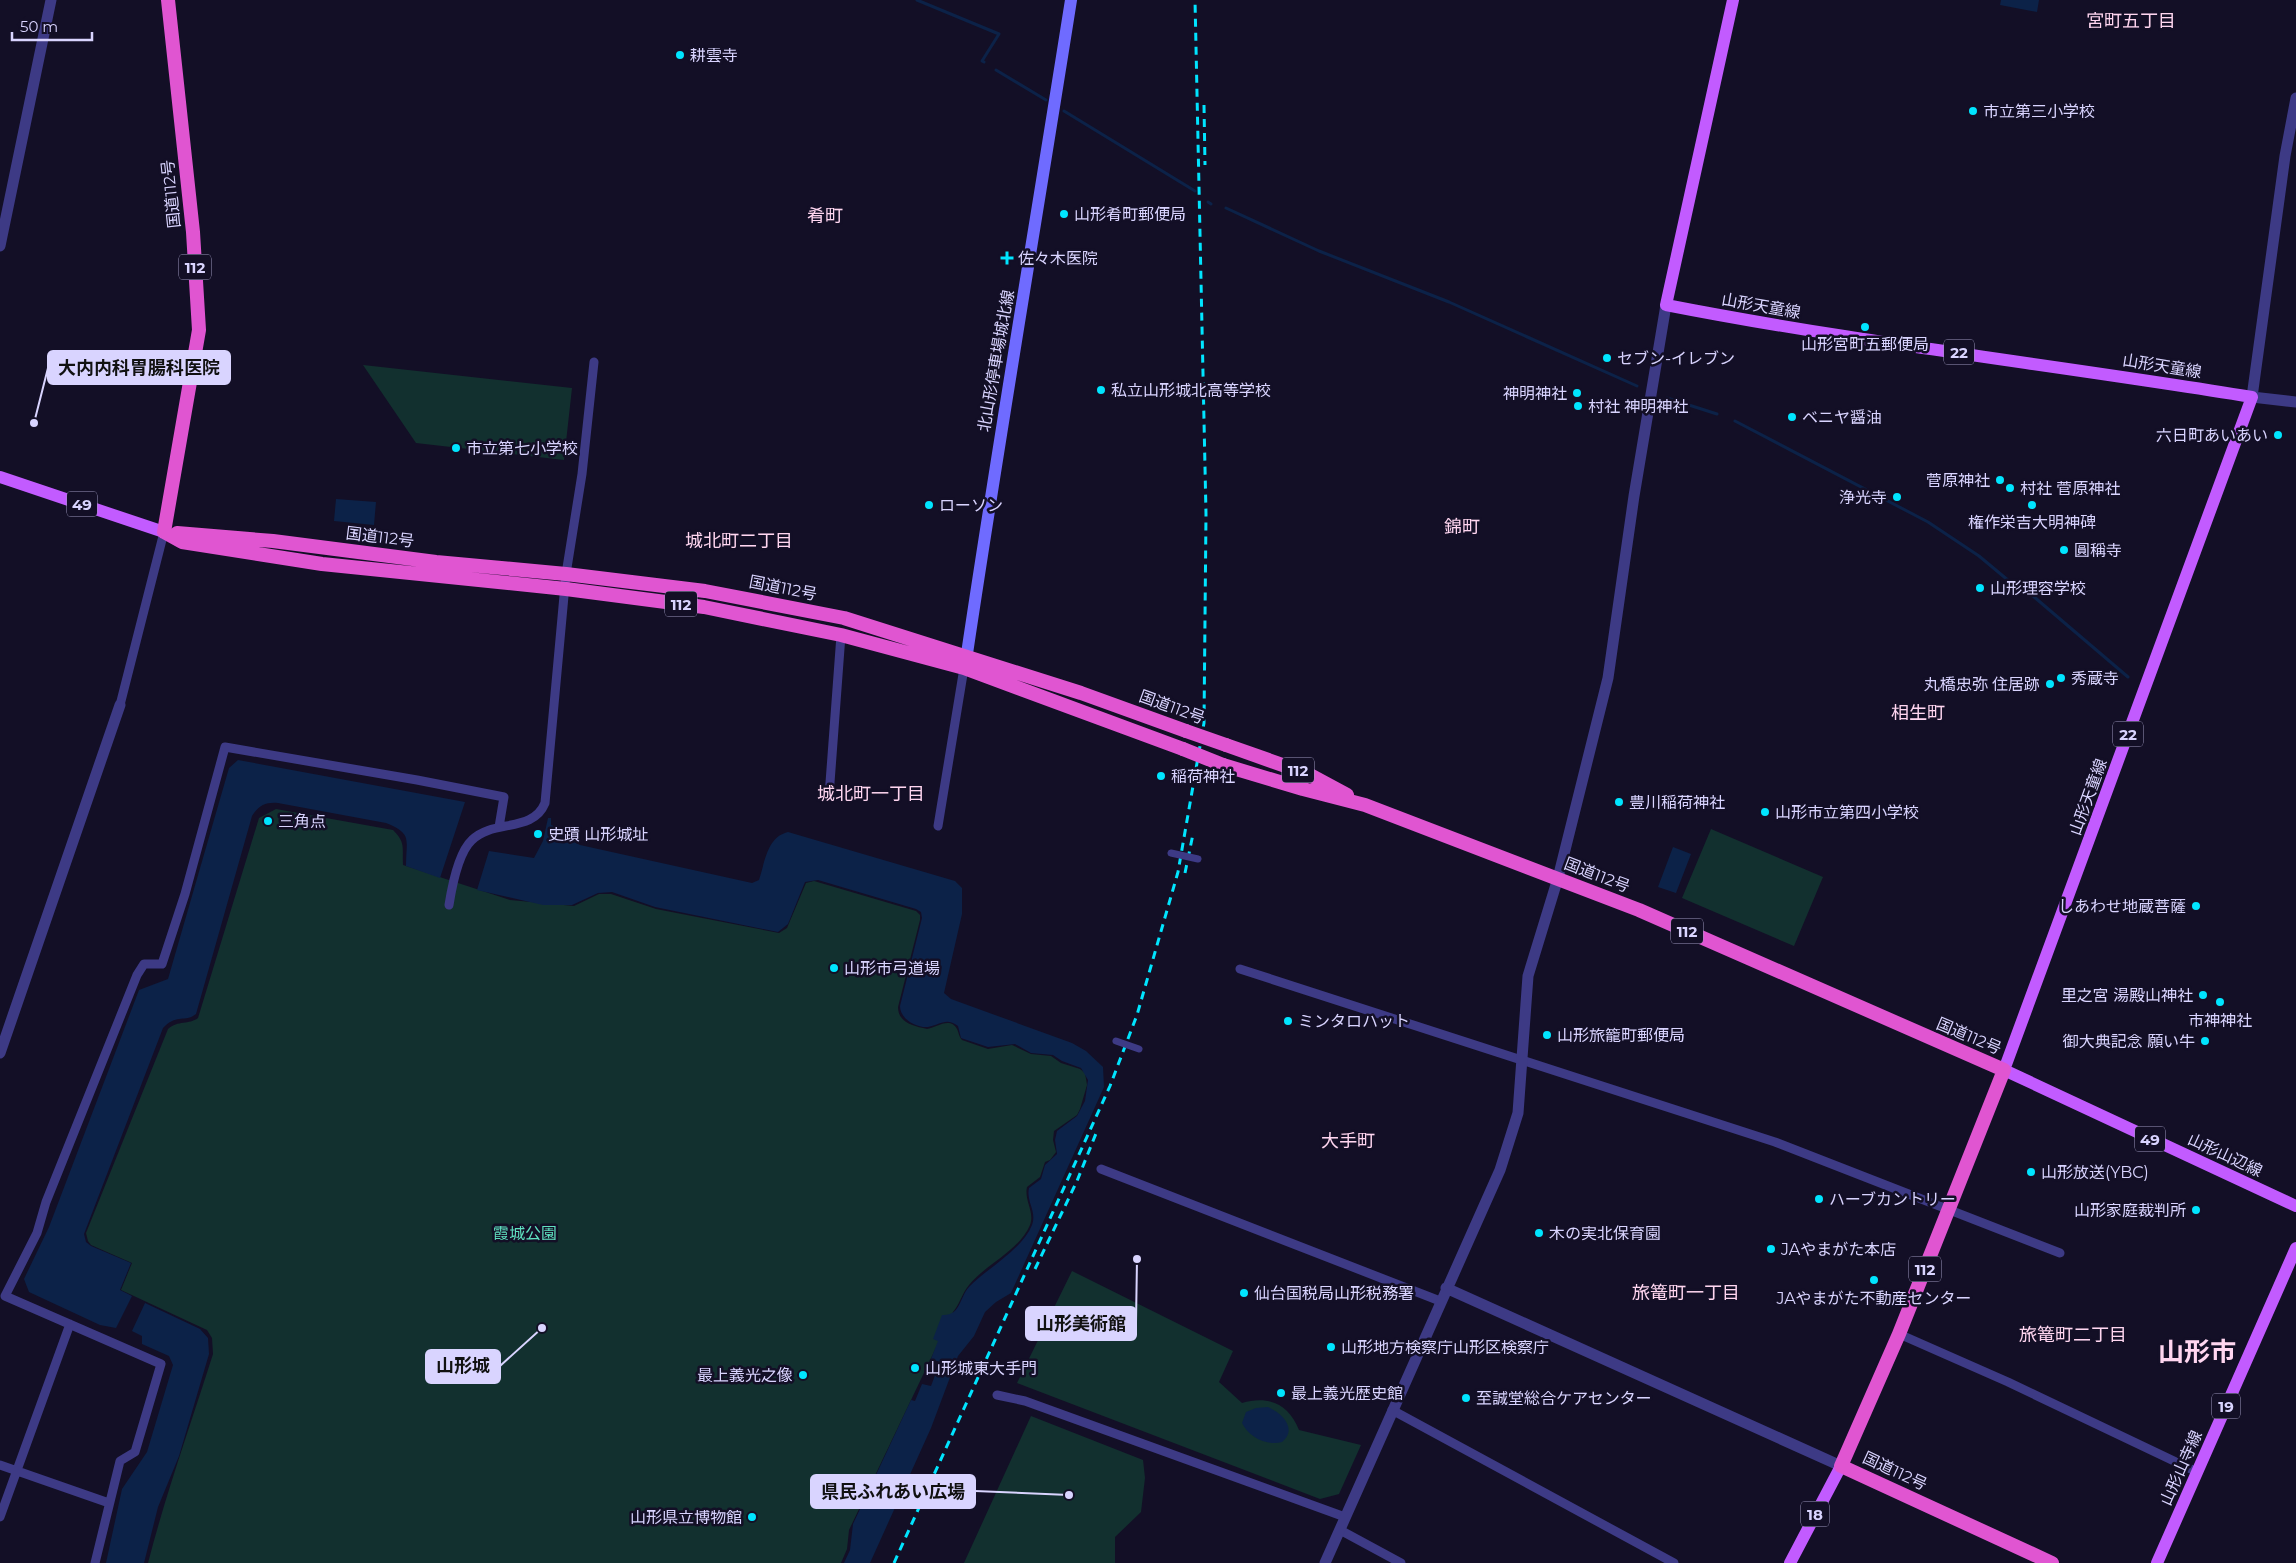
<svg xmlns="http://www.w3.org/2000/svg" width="2296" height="1563" viewBox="0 0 2296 1563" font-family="Montserrat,'Noto Sans JP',sans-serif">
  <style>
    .green { fill: #12302f }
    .water { fill: #0c2248 }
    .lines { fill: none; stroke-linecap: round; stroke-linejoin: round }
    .stream { stroke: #0c2248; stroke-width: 3 }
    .minor { stroke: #3d3a85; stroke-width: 9 }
    .tertiary { stroke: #3d3a85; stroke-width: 11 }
    .secondary { stroke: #6f6bff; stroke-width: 12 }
    .primary { stroke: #c25bff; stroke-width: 12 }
    .trunk { stroke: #e055d1; stroke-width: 14 }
    .rail { stroke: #00e5ff; stroke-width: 3; stroke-dasharray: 8 6; stroke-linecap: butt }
    .pedestrian-bridge { stroke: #3d3a85; stroke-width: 7 }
    .trunk-bridge { stroke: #e055d1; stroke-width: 14 }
    .poi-dot { fill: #00e5ff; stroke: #130f26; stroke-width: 2 }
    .labels { text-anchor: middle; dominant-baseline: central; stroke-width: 5; stroke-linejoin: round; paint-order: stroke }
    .shield { fill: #130f26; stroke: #9e99be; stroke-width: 1 }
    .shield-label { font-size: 15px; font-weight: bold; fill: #d9d4ff }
    .poi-label { font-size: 16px; fill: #d9d4ff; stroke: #130f26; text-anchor: start }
    .street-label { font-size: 16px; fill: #d9d4ff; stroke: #130f26 }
    .park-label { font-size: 16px; fill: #5fe0c0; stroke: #130f26 }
    .neighbourhood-label { font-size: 18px; fill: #ffd6f0; stroke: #130f26 }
    .town-label { font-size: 26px; font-weight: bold; fill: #ffd6f0; stroke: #130f26 }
    .leader { fill: none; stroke: #d9d4ff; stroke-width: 2 }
    .callout-dot { fill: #d9d4ff; stroke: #130f26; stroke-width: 2 }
    .callout { fill: #d9d4ff; stroke: #d9d4ff; stroke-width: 2 }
    .callout-label { font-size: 18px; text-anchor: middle; font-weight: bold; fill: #111 }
  </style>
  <rect width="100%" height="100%" fill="#130f26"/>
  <!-- green -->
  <path class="green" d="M363,365L572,388L564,460L416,443Z
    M276,809L393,830C406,843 402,847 403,865L510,900L574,906L599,894H611L656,909L779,933L787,928L806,883L814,881L916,911L920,915V920L898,1007C898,1023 914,1026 927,1029C936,1028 950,1016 957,1029C959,1033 959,1037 962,1040L988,1049L1012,1045L1031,1054L1051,1056L1061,1063L1080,1069L1085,1073L1087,1085L1080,1109L1077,1115L1054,1131L1053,1140L1056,1152L1050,1160L1045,1162L1040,1177L1027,1187C1024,1201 1035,1212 1030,1225C1019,1251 986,1264 969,1285C962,1293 960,1304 953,1312L849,1530L847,1549L841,1563H148C166,1493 191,1424 213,1354L212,1338L207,1330L121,1290L132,1263L91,1245L88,1241L86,1233L168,1029C178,1020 189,1025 198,1018L259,818Z
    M1711,829L1823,877L1794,946L1682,898Z
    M1072,1271L1233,1351L1219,1382L1242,1403C1268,1395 1289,1404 1299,1430L1361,1445L1339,1494L1320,1499L1017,1383Z
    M1031,1416L1143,1460L1145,1478L1141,1512L1115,1537V1563H964Z"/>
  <!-- water -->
  <path class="water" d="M2001,0H2039L2037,12L2000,5Z
    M336,499L376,502L374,525L334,521Z
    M238,760L465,802L440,878L406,866C406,839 413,834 386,823L278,803C266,802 259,805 252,816L196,1014C185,1023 177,1013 163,1028L84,1234L86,1242L91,1246L131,1263L120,1290L132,1296L116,1328L100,1325L29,1292L24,1279L49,1227L139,990L168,979L229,768Z
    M548,818H551V825L559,828L566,838L580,845L752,883L759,880C765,862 767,837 788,832L955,881L962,888V914L944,993L951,999L1072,1043L1086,1051L1103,1067L1104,1087L1011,1293L996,1302L985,1312L974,1336L958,1356L931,1428L870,1563H844L850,1550L853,1524L911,1400L915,1401L922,1384L931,1386L940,1362L931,1359L938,1341L933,1339L942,1315C961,1316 959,1298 969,1287C987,1268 1022,1250 1032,1225C1037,1211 1026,1202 1029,1188L1041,1179L1045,1165L1057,1154L1055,1140L1057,1131L1077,1116L1085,1101L1088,1080L1081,1068L1062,1061L1053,1055L1031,1053L1015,1044L988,1047L961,1038L958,1026C946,1017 940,1025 928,1027C916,1028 900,1019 900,1006L922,918L921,912L916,909L818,880L805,882L788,924L778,932L655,907L612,892L598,893L572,905H543L477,890L489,851L534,858L543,841Z
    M1673,847L1691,854L1676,893L1658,887Z
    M145,1303L200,1329L208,1338L209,1354L179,1456L158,1507L144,1563H106L122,1489L147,1452L173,1365L169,1356L142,1344V1336L132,1331Z
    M1268,1407C1282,1413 1298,1429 1282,1442C1266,1446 1249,1437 1242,1423L1246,1412L1256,1408Z"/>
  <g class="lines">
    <!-- stream -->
    <path class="stream" d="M917,0L999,34L982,61L984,62
      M996,70L1046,100
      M1064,111L1195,191
      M1208,202L1211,204
      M1226,208L1319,251L1449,302L1637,386
      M1667,398L1717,414
      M1735,421L1928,522L1979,556L2009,581
      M2016,587L2033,596L2128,677"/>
    <!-- minor -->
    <path class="minor" d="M120,705L164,532
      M829,796L841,635
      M938,826L964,668
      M449,905C452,886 458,853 472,840C493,819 533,833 545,803L566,574L582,474L594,362
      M1240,969L1775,1142L2060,1253
      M1101,1169L1440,1301
      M1899,1334L2008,1382L2197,1472
      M997,1395L1025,1401L1345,1517
      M1392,1410L1674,1563
      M0,1465L109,1503
      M0,1517L70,1324
      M1340,1530L1401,1563
      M95,1563L120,1461L135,1452L161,1364L5,1296L37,1233L46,1202L137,975L144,964H162L185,894L225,747L417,780L504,797L499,827"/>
    <!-- tertiary -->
    <path class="tertiary" d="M2296,98L2285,156L2252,397L2296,402
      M0,246L51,0
      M0,1053L120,705
      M1446,1288L1841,1466
      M1325,1563L1500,1170L1518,1113L1528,976L1558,878L1608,678L1634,496L1666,305"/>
    <!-- secondary -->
    <path class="secondary" d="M965,667C998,444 1036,222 1071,0"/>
    <!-- primary -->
    <path class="primary" d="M1733,0L1666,305C1860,343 2057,365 2252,397L2004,1070L2296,1206
      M0,477L164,532
      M1790,1563L1841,1466
      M2157,1563L2296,1248"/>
    <!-- trunk -->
    <path class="trunk" d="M164,532L182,542L322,564L566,589L704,607L841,635L964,668L1183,749
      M164,532L199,330L193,232L168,0
      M177,533L273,541L436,562L566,574L705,591L844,618L1081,693L1186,731
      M1226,745L1308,774L1347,795
      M1223,765L1303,789L1365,805L1639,910L2004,1070L1899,1334L1841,1466L2052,1563"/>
    <!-- rail -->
    <path class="rail" d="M1204,105L1205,165
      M1185,873L1193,834
      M1035,1269L1077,1181L1097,1131
      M894,1563L1110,1086L1137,1015L1178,872L1204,723L1206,514L1195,0"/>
    <!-- pedestrian-bridge -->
    <path class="pedestrian-bridge" d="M1171,853L1198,859
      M1116,1041L1139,1049"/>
    <!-- trunk-bridge -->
    <path class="trunk-bridge" d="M1186,731L1226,745
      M1183,749L1223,765"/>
  </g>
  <!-- markers -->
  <g class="poi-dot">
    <circle cx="680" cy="55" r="5"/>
    <circle cx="1973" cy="111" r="5"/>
    <circle cx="1064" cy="214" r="5"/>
    <path d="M1004.5 250.5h5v5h5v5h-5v5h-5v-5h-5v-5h5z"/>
    <circle cx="1865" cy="327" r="5"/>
    <circle cx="1607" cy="358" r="5"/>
    <circle cx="1101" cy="390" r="5"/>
    <circle cx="1577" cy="393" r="5"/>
    <circle cx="1578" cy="406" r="5"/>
    <circle cx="1792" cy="417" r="5"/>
    <circle cx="2278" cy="435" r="5"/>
    <circle cx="456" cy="448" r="5"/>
    <circle cx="2000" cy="480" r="5"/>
    <circle cx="2010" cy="488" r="5"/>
    <circle cx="1897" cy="497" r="5"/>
    <circle cx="929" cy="505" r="5"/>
    <circle cx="2032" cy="505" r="5"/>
    <circle cx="2064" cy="550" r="5"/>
    <circle cx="1980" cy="588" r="5"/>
    <circle cx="2061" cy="678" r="5"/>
    <circle cx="2050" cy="684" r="5"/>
    <circle cx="1161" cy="776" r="5"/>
    <circle cx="1619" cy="802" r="5"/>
    <circle cx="1765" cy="812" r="5"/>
    <circle cx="268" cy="821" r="5"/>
    <circle cx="538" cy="834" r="5"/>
    <circle cx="2196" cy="906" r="5"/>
    <circle cx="834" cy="968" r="5"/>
    <circle cx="2203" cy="995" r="5"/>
    <circle cx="2220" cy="1002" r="5"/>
    <circle cx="1288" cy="1021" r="5"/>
    <circle cx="1547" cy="1035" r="5"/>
    <circle cx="2205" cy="1041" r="5"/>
    <circle cx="2031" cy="1172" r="5"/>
    <circle cx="1819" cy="1199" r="5"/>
    <circle cx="2196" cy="1210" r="5"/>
    <circle cx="1539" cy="1233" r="5"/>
    <circle cx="1771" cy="1249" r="5"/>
    <circle cx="1874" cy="1280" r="5"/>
    <circle cx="1244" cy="1293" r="5"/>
    <circle cx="1331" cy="1347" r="5"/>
    <circle cx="915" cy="1368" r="5"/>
    <circle cx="803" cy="1375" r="5"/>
    <circle cx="1281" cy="1393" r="5"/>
    <circle cx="1466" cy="1398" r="5"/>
    <circle cx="752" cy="1517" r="5"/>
  </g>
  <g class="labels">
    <!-- shield labels -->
    <g class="shield">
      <rect x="179" y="254.5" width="32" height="25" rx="4"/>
      <rect x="1944" y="339.5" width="30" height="25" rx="4"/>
      <rect x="67" y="491.5" width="30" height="25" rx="4"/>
      <rect x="665" y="591.5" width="32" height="25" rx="4"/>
      <rect x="2113" y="721.5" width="30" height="25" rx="4"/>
      <rect x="1282" y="757.5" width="32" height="25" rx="4"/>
      <rect x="1671" y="918.5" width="32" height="25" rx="4"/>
      <rect x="2135" y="1126.5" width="30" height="25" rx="4"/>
      <rect x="1909" y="1256.5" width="32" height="25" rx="4"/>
      <rect x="2212" y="1393.5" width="28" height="25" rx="4"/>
      <rect x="1801" y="1501.5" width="28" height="25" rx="4"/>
    </g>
    <g class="shield-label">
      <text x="195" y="267">112</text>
      <text x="1959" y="352">22</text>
      <text x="82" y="504">49</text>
      <text x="681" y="604">112</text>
      <text x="2128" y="734">22</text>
      <text x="1298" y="770">112</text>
      <text x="1687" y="931">112</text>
      <text x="2150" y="1139">49</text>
      <text x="1925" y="1269">112</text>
      <text x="2226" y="1406">19</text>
      <text x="1815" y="1514">18</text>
    </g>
    <!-- poi labels -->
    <g class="poi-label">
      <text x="690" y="55">耕雲寺</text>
      <text x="1983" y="111">市立第三小学校</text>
      <text x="1074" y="214">山形肴町郵便局</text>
      <text x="1018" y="258">佐々木医院</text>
      <text x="1865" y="344" text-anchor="middle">山形宮町五郵便局</text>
      <text x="1617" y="358">セブン-イレブン</text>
      <text x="1111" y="390">私立山形城北高等学校</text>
      <text x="1567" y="393" text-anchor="end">神明神社</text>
      <text x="1588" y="406">村社 神明神社</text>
      <text x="1802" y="417">ベニヤ醤油</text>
      <text x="2268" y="435" text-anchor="end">六日町あいあい</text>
      <text x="466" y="448">市立第七小学校</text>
      <text x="1990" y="480" text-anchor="end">菅原神社</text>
      <text x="2020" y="488">村社 菅原神社</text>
      <text x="1887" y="497" text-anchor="end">浄光寺</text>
      <text x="939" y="505">ローソン</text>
      <text x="2032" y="522" text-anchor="middle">権作栄吉大明神碑</text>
      <text x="2074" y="550">圓稱寺</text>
      <text x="1990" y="588">山形理容学校</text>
      <text x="2071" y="678">秀蔵寺</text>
      <text x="2040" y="684" text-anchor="end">丸橋忠弥 住居跡</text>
      <text x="1171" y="776">稲荷神社</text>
      <text x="1629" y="802">豊川稲荷神社</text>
      <text x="1775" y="812">山形市立第四小学校</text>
      <text x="278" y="821">三角点</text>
      <text x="548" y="834">史蹟 山形城址</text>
      <text x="2186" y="906" text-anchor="end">しあわせ地蔵菩薩</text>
      <text x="844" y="968">山形市弓道場</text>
      <text x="2193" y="995" text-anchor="end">里之宮 湯殿山神社</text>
      <text x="2220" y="1020" text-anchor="middle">市神神社</text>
      <text x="1298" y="1021">ミンタロハット</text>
      <text x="1557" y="1035">山形旅籠町郵便局</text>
      <text x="2195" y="1041" text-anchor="end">御大典記念 願い牛</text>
      <text x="2041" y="1172">山形放送(YBC)</text>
      <text x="1829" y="1199">ハーブカントリー</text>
      <text x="2186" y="1210" text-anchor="end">山形家庭裁判所</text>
      <text x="1549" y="1233">木の実北保育園</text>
      <text x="1781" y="1249">JAやまがた本店</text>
      <text x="1254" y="1293">仙台国税局山形税務署</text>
      <text x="1874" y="1298" text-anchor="middle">JAやまがた不動産センター</text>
      <text x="1341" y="1347">山形地方検察庁山形区検察庁</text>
      <text x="925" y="1368">山形城東大手門</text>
      <text x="793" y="1375" text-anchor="end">最上義光之像</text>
      <text x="1291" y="1393">最上義光歴史館</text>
      <text x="1476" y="1398">至誠堂総合ケアセンター</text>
      <text x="742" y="1517" text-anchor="end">山形県立博物館</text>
    </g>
    <!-- street labels -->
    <g class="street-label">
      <text transform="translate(171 194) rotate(-96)">国道112号</text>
      <text transform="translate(1761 306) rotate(10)">山形天童線</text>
      <text transform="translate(996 361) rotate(-80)">北山形停車場城北線</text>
      <text transform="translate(2162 366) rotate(9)">山形天童線</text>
      <text transform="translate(380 537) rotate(7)">国道112号</text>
      <text transform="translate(783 588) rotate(11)">国道112号</text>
      <text transform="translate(1172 707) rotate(20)">国道112号</text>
      <text transform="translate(2088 797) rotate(-70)">山形天童線</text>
      <text transform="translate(1597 875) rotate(21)">国道112号</text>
      <text transform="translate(1969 1036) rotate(23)">国道112号</text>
      <text transform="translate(2225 1155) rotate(25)">山形山辺線</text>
      <text transform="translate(2181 1468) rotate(-66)">山形山寺線</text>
      <text transform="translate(1895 1471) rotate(25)">国道112号</text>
    </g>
    <!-- park labels -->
    <g class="park-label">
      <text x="525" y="1233">霞城公園</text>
    </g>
    <!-- neighbourhood labels -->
    <g class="neighbourhood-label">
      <text x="2131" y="21">宮町五丁目</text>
      <text x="825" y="216">肴町</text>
      <text x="1462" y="527">錦町</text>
      <text x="739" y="541">城北町二丁目</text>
      <text x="1918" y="713">相生町</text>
      <text x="871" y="794">城北町一丁目</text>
      <text x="1348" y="1141">大手町</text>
      <text x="1686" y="1293">旅篭町一丁目</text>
      <text x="2073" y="1335">旅篭町二丁目</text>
    </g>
    <!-- town labels -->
    <g class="town-label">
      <text x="2197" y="1352">山形市</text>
    </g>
  </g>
  <!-- callouts -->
  <path class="leader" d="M34 423L48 368M1137 1259L1136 1323M542 1328L500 1366M1069 1495L975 1491"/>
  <g class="callout-dot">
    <circle cx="34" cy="423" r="5"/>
    <circle cx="1137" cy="1259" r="5"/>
    <circle cx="542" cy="1328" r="5"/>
    <circle cx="1069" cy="1495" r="5"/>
  </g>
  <g class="callout">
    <rect x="48" y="351" width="182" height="33" rx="5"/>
    <rect x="1026" y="1307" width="110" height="33" rx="5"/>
    <rect x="426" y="1350" width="74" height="33" rx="5"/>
    <rect x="811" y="1475" width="164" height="33" rx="5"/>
  </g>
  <g class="callout-label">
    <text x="139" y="374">大内内科胃腸科医院</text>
    <text x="1081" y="1330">山形美術館</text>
    <text x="463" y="1372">山形城</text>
    <text x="893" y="1498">県民ふれあい広場</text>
  </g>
  <!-- scale -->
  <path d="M12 32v8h80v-8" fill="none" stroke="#d9d4ff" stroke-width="2.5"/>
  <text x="20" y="32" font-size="15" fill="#d9d4ff" stroke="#130f26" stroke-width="4" paint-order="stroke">50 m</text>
</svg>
